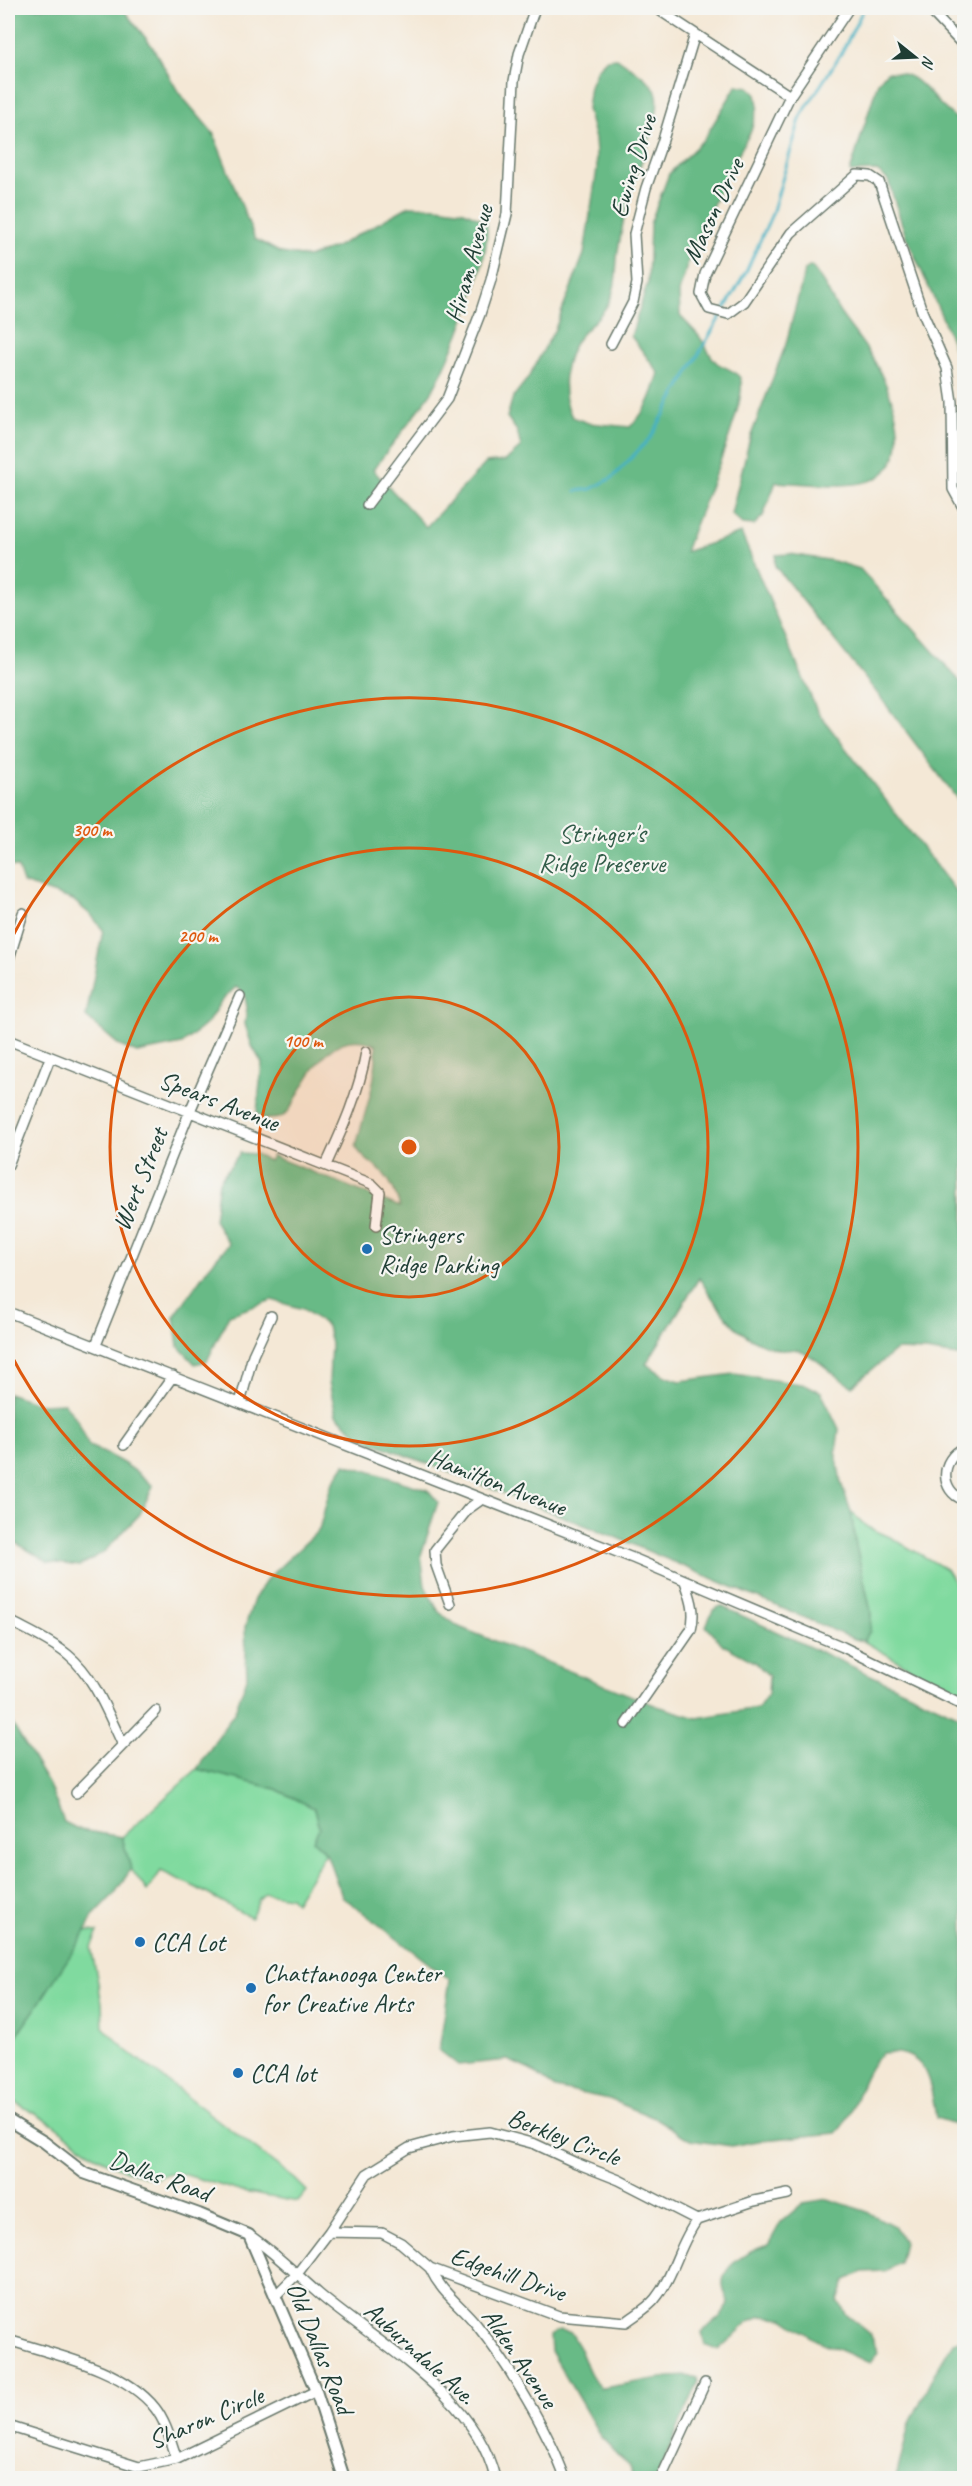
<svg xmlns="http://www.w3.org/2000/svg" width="972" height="2486" viewBox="0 0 972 2486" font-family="Caveat,sans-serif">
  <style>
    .green { fill: #80da9f; stroke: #508c6a; stroke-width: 1.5 }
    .forest { fill: #68ba86; stroke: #447c5d; stroke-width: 1.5 }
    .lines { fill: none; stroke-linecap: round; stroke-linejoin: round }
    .stream { stroke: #46b2c4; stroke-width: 3 }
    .minor-casing { stroke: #6a796d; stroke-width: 12 }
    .tertiary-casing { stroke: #6a796d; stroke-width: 14 }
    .minor { stroke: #fff; stroke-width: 9 }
    .tertiary { stroke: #fff; stroke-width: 10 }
    .ring { fill: none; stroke: #de580e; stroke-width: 3 }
    .poi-dot { fill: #1f6fb2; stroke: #f6f6f2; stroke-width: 2 }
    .labels { text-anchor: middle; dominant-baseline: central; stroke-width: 4.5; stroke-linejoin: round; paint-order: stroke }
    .street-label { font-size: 26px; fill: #1f3d34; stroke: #f6f6f2 }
    .park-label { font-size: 26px; fill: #325c49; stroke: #f6f6f2 }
    .poi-label { font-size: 26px; fill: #1f3d34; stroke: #f6f6f2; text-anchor: start }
    .centre { fill: #de580e; stroke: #f6f6f2; stroke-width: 3 }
    .ring-label { font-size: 18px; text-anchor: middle; font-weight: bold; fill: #de580e; stroke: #f6f6f2; stroke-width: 4.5; stroke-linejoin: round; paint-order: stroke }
  </style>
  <rect width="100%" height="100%" fill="#f6f6f2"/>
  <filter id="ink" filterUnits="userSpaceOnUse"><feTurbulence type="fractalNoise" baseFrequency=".0167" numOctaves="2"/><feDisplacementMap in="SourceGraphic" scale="12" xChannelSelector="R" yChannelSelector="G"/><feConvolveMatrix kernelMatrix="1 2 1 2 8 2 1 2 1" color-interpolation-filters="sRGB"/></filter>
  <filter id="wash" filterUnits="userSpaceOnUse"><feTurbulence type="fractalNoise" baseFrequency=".008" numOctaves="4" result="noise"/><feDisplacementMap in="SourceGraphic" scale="24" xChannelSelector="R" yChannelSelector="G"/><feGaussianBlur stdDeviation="1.35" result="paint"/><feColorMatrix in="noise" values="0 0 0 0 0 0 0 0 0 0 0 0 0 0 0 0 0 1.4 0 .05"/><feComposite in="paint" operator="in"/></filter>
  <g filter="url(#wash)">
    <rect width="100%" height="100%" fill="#f4e8d6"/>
    <!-- green -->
    <path class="green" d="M851,1512L867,1527L890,1537L946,1569L964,1598V1697L942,1686L863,1641L870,1631L871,1612L856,1546Z
      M197,1769L276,1789L314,1808L319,1829L313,1840L326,1853L295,1902L290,1897L265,1893L259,1899L251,1918L197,1888L161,1871L147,1891L131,1869L122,1837Z
      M86,1931L98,1932L91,1947L102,2003L103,2027L125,2049L295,2179L307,2191L298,2202L242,2192L183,2174L169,2173L155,2179L119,2168L95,2156L53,2124L8,2098V2048Z"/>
    <!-- forest -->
    <path class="forest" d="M8,8H122L152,46L179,93L213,133L255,239L281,253L308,257L336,247L409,206L437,207L464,211L486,221C494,254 450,363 431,393C413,419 392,444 373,470L426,527L486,463L505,461L521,447L517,431L507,417L513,397L528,378L555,329L584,254L597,169L595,139L587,109L590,86L597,69L607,59L617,58C629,67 653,80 657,95C662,121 633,177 627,205C623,220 621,236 618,250C615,271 618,285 608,304C600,319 584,328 575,343C562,364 561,396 572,417L588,423L630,427C648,409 652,397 659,373L631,336L648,282L650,224L669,174L704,139L737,85L749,87L756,94L758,106L751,131L723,182L690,256L679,292L680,316C686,322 693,329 699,336C705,344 710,357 717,363C724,368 734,369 740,378C751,398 694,523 685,552L741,533L817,711L964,902V1357L926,1351L896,1350L852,1386C833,1377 819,1357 798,1350C793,1348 786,1351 780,1350C735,1339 723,1313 699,1278L646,1364L665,1376L680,1381L734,1374L807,1385L821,1392L839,1429L836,1453L841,1483L851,1512L856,1546L871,1612L870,1631L863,1641L854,1639L615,1537L362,1438L336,1415L329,1382L331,1344L327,1326L303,1309L272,1300L229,1315L207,1361L195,1364L178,1346L174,1317L208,1268L229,1244L214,1220L219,1181L240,1153L256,1154L269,1161L272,1156L400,1207C396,1194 392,1183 383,1173C371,1161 366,1163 356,1147C364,1112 378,1081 376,1045C336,1028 317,1062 299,1093C294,1102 289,1115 279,1118C275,1119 269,1119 264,1119L257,1113L262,1063L252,1046L245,1024L247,1007L244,993L236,987L221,1001L208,1022L182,1044L137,1053L120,1046L86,1017L103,930L92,916L73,900L23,883L18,868L8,865Z
      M887,72C916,71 923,89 942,106C949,113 957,119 964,125V400L960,366L943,319L905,234L888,180L877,171L850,172L878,82Z
      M811,266C824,280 830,297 840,313C853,332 869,349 879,370C894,399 913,452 880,476C860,491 801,483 776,482L763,516L754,525L742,524L731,514L750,438L786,344L805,270Z
      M790,554L834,561L860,569L964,686V808L881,698L775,566L776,555Z
      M8,1393L40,1404L64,1403L78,1421L89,1446C114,1457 133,1467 153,1486L140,1514L105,1551L80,1566L48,1562L14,1542L8,1534Z
      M345,1464L428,1490L438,1502L421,1555L425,1586L439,1612L459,1627L657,1706L697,1718L758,1708L768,1694L769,1676L755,1662L723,1645L706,1626L713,1610L721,1606L964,1718V2124L958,2125L936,2118C930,2082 928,2048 882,2053C857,2077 858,2112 836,2133L764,2140L731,2146L690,2140L657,2119L609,2099L555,2088L530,2070L508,2060L458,2065L439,2050L450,1980L342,1896L326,1853L313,1840L319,1828L314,1808L276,1789L197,1769L235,1711L247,1678L245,1627L254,1599L268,1578L319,1530L331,1485Z
      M8,1717L49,1785L64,1822L80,1830L122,1837L131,1869L115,1893L93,1916L86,1931L38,2005L8,2048Z
      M828,2199L865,2211L894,2226L904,2242L899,2263L885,2271L862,2272L845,2281L838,2301L847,2315L868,2332L878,2352L870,2363L816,2340L783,2318L761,2316L749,2322L718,2350L705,2345L702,2332L720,2317L729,2304C727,2298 723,2291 723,2285C721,2264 752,2250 768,2245L781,2222L803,2203Z
      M559,2330L571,2333C584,2351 585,2372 601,2388C624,2386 677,2371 697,2378L698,2383L656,2478H633L628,2465L601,2437L551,2351L550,2336Z
      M964,2338V2478H896L909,2425L934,2374L953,2342Z"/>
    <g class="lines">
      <!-- stream -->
      <path class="stream" d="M576,491L591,489L612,478L651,437L746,272L772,214L801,116L842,52L864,8"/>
    </g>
  </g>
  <g filter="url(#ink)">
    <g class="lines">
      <!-- minor casing -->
      <g class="minor-casing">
        <path id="minor" d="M656,8L790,96
          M849,8L790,96L705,274L701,294L709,309L728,314L744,302L791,233L857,175L870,176L879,182L922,311L947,368L952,402L953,489L964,509
          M928,8L964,46
          M611,344L633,302L637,283L634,234L646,188L662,143L695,34
          M367,505L447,399L480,314L491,280L507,214L514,81L519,54L535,8
          M8,962L23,913
          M8,1040L372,1184L380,1192L376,1226
          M8,1165L50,1058
          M326,1165C343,1128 359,1093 366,1052
          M8,1312L635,1559L843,1647L964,1706
          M96,1345L190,1111L240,996
          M240,1403L253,1355L271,1316
          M124,1445L173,1376
          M964,1448C940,1459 939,1491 964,1500
          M450,1604L436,1565L435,1550L468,1509L482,1499
          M8,1620C28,1631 50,1640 68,1655C95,1677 108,1714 123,1745
          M626,1724L691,1630C696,1611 691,1599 685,1581
          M76,1793L156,1711
          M329,2232L382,2233L401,2243L430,2268L559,2316L626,2322C635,2315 648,2308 655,2299C674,2276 679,2244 697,2220
          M249,2235C275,2253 296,2274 319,2294C379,2345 476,2396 495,2478
          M430,2268C442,2294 459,2303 476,2324C508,2364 548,2430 565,2478
          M276,2295L297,2274L329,2232L367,2174L409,2148L453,2136L490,2132L535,2144L576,2163L619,2180L697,2220L754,2201L788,2194
          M8,2340C55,2355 123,2368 155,2408C166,2422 171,2442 177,2459
          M8,2426L139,2467L177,2459L316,2391
          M661,2478L705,2383"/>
      </g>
      <!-- tertiary casing -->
      <g class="tertiary-casing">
        <path id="tertiary" d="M8,2120L44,2142L84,2173L199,2214L249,2235L316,2391L344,2478"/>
      </g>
      <!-- minor -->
      <use href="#minor" class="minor"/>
      <!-- tertiary -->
      <use href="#tertiary" class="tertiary"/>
    </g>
  </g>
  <!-- distance rings -->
  <circle cx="409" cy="1147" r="150" fill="#de580e" fill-opacity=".12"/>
  <g class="ring">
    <circle cx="409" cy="1147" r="150"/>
    <circle cx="409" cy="1147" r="299"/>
    <path d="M9 943A449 449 0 1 1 9 1351"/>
  </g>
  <!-- markers -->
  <g class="poi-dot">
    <circle cx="367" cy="1249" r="6"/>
    <circle cx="140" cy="1942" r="6"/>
    <circle cx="251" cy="1988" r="6"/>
    <circle cx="238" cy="2073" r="6"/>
  </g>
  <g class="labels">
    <!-- street labels -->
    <g class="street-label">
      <text transform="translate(633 166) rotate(-73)">Ewing Drive</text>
      <text transform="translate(713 211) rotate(-65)">Mason Drive</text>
      <text transform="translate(469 264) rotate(-75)">Hiram Avenue</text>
      <text transform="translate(219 1101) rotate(21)">Spears Avenue</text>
      <text transform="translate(140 1179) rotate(-68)">Wert Street</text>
      <text transform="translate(497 1482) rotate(21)">Hamilton Avenue</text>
      <text transform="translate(564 2137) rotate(21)">Berkley Circle</text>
      <text transform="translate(160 2176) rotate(20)">Dallas Road</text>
      <text transform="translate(508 2274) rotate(19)">Edgehill Drive</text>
      <text transform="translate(320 2348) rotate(68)">Old Dallas Road</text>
      <text transform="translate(420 2353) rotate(42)">Auburndale Ave.</text>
      <text transform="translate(520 2358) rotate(56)">Alden Avenue</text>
      <text transform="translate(206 2418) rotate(-23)">Sharon Circle</text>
    </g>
    <!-- park labels -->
    <g class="park-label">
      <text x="602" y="833">Stringer's<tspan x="602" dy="30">Ridge Preserve</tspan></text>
    </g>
    <!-- poi labels -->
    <g class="poi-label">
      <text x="379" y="1234">Stringers<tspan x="379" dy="30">Ridge Parking</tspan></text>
      <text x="152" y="1942">CCA Lot</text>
      <text x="263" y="1973">Chattanooga Center<tspan x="263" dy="30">for Creative Arts</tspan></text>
      <text x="250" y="2073">CCA lot</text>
    </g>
  </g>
  <circle cx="409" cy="1147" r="9" class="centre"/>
  <g class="ring-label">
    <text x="92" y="836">300 m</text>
    <text x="198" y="942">200 m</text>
    <text x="303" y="1047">100 m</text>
  </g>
  <!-- margin -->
  <rect width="972" height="2486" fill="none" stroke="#f6f6f2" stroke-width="30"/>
  <!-- north arrow -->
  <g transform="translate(915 57) rotate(108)" stroke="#f6f6f2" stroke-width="4.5" paint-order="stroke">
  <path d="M0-4.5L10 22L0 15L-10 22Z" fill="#1f3d34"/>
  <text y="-9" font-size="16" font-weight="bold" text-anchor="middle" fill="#1f3d34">N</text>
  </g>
</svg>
